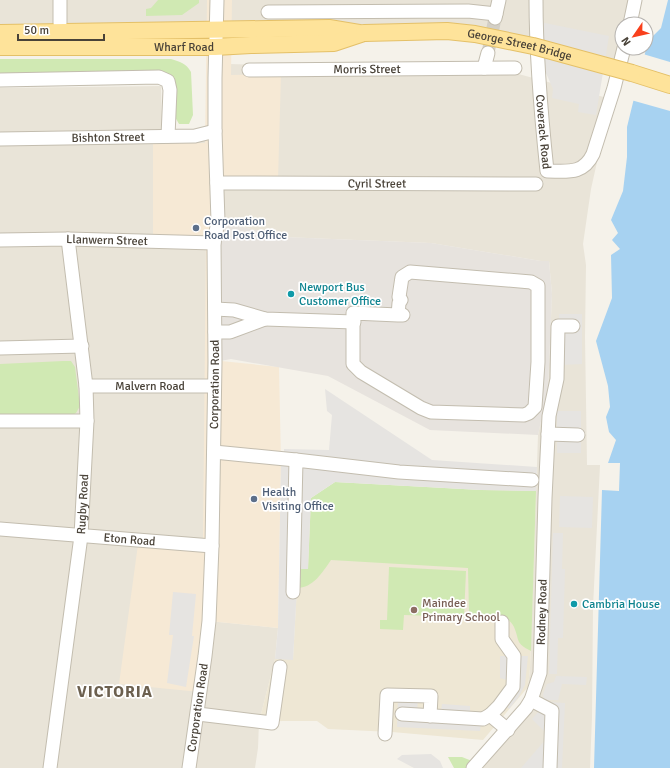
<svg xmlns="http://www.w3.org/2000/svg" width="670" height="768" viewBox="0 0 670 768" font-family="Signika,sans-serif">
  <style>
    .residential { fill: #e9e4d8 }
    .commercial { fill: #f6e9d5 }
    .industrial { fill: #e7e3de }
    .education { fill: #eee7d4 }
    .green { fill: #d0e9b3 }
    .parking { fill: #e6e4e1 }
    .water { fill: #a7d2f1 }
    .pier { fill: #f5f2ea }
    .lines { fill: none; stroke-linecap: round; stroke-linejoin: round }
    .minor-tunnel { stroke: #d3cfc6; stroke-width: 13; stroke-dasharray: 13 6; stroke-linecap: butt }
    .minor-casing { stroke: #c3bdaf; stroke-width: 15 }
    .major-casing { stroke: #e4c068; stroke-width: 18 }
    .minor { stroke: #fff; stroke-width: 13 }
    .major { stroke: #fee39a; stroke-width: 16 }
    .major-bridge-casing { stroke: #e4c068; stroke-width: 18; stroke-linecap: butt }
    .major-bridge { stroke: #fee39a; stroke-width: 16 }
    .service-dot { fill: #5c6f8a; stroke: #fff; stroke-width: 1.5 }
    .culture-dot { fill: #0f9aa8; stroke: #fff; stroke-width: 1.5 }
    .education-dot { fill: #8d6e63; stroke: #fff; stroke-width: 1.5 }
    .labels { text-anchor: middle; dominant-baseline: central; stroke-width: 3.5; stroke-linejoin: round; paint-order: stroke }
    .street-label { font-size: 12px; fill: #494238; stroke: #fff }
    .service-label { font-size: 12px; fill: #4e5e75; stroke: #fff; text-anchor: start }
    .culture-label { font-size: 12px; fill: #0d838f; stroke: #fff; text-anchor: start }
    .education-label { font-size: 12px; fill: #785e54; stroke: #fff; text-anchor: start }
    .district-label { font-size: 16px; font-weight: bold; letter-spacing: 1px; fill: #6c604f; stroke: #fff }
  </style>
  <rect width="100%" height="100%" fill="#f5f2ea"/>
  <!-- residential -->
  <path class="residential" d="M0,0H635L630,24H622V48L614,68L475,34L0,32Z
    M229,64L511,72L611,99L591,189L583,244L586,265L585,337L587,465H600L593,607L592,717L590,768H473L526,708L530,668L538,435L548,389L552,294L549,261H541L431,243L283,237L218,221L209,621L278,628L275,659L259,722L258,748L255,768H0V88L161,86L162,129L220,134Z"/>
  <!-- commercial -->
  <path class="commercial" d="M207,0H232L231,75L281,74L278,180L223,178L221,361L279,367L281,462L278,628L209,621L200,692L119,684L139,537L203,539L206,235L153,236V143H205Z"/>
  <!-- industrial -->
  <path class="industrial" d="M218,221L283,237L431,243L541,261H549L552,294L548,389L538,435L430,430L328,376L231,359L215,362Z"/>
  <!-- education -->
  <path class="education" d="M481,490L536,491L530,668L528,687L483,740L392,732L328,729L317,721H283L259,722L275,659H293L298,568L308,569L311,498Z"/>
  <!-- green -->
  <path class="green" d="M158,0H199V3L182,15L146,16V9L151,8Z
    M0,59H171C180,62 186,63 191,72L193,115L189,124H179L175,117L173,80L0,77Z
    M63,361H71L75,367L80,406L76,413L71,416L0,417V364Z
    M335,482L481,490L536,491L531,651C515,643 520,641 514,627C512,623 508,620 506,616L469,614L468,568L331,560C322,573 313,588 297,588L298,568L308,569L311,498Z
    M389,567L466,571L464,617L404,615L403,630L380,629V620H387Z
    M448,757H462L472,761L466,768H454Z"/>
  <!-- parking -->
  <path class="parking" d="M540,22L609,36L596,115L578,112L579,104L552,98L553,89L546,73L540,44Z
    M559,314H582V364L560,365Z
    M325,389L432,460L537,467L536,491L481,490L335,482L311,498L308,569H298L293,660L275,659L278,628L281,462L284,454V449L329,450L332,415L327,411Z
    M557,411H581V453H557Z
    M560,496L593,497L592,528L559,527Z
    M553,533H563L562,569H565L563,638H558L557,674H549Z
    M173,592L196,594L192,636H194L186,687L167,683L173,635H169Z
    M500,656H528L525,685L518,698L509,709L497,697L504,689L507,680L500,678Z
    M556,676L587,677L586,685L562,684L558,700H544L543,694L547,684L554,682Z
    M398,699L418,701L417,709L441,711L442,704L470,706V713H482L480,731L397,727Z
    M547,702L565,703L562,768H521L546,739V733L532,719Z
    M431,754L440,761L443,768H414L397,759L402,755Z"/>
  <!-- water -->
  <path class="water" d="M668,0H670V768H594L602,490L619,491L620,463H608L616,440L609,432L606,417L610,407L608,386L596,341L612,298L611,255L620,249L612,240L618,233L611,220L623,191L627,157V127L648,41L661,28Z"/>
  <!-- pier -->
  <path class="pier" d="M643,54L670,62V111L631,100Z"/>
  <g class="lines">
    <!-- minor-tunnel -->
    <path class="minor-tunnel" d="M488,53L495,18"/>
    <!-- minor casing -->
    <g class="minor-casing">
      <g id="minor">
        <path id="s1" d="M536,0C536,57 541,114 547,171C567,171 583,175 593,154L614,88L624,48"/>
        <path d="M268,12L468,11L496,14"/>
        <path d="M495,18L499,0"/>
        <path d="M60,23V0"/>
        <path d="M630,24L635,0"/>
        <path d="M484,68L488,53"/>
        <path id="s2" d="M249,70L515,68"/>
        <path d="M0,80L159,77L168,81L170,90L168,136"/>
        <path id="s3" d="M0,139L195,136L215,131"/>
        <path id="s4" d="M217,183L536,184"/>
        <path id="s5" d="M0,240L68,239L214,243"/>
        <path d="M215,309L234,310L265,319L354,322"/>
        <path d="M398,315L399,303L401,300L399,297L402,277L410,272L531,282L538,286V362L535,407L529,413L524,415L431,412L421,408L361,372L353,364V313L398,315H403"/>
        <path d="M215,332H230L265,319"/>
        <path d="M0,348L82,346"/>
        <path id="s6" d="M86,386H214"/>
        <path d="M0,421H87"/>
        <path d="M548,434L578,435"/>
        <path d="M214,452L296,460"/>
        <path id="s7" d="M0,529L212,546"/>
        <path d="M293,592L296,460L399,472L532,480"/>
        <path d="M531,700L552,711L550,768"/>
        <path d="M198,714L272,723L280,667"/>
        <path d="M402,714L483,719L490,715L508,730"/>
        <path d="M490,715L499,706L513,687L514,656L502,639V622"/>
        <path d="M385,734L387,695L431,696L430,716"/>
        <path id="s8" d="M50,768L81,536L87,421L86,386L68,239"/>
        <path id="s9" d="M189,768L205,656L209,621L212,546L215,362L214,243L218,221L215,131V78L217,0"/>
        <path id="s10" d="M473,768L526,708L531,700L540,673L545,498L549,416L557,379L558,326H573"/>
      </g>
    </g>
    <!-- major casing -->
    <g class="major-casing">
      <g id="major">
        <path d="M0,33L329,28L359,33"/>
        <path id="s11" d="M0,47H215L251,45L334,43L364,33"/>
        <path d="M632,73L670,85"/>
      </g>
    </g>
    <!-- minor -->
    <use href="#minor" class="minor"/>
    <!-- major -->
    <use href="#major" class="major"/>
    <!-- major-bridge casing -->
    <g class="major-bridge-casing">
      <g id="major-bridge">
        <path id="s12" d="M364,33L447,31L475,34L533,46L632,73"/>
      </g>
    </g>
    <!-- major-bridge -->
    <use href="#major-bridge" class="major-bridge"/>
  </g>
  <!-- markers -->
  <g class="service-dot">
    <circle cx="196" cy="228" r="4"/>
    <circle cx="254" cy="499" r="4"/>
  </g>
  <g class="culture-dot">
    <circle cx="291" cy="294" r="4"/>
    <circle cx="574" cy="604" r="4"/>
  </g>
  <circle class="education-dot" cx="414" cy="610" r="4"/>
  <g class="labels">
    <!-- street labels -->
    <g class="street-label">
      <text stroke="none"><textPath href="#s12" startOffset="157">George Street Bridge</textPath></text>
      <text stroke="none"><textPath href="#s11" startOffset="184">Wharf Road</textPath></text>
      <text stroke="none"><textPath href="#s2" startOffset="118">Morris Street</textPath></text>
      <text stroke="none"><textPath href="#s1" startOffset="132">Coverack Road</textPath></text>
      <text stroke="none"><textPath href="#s3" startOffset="108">Bishton Street</textPath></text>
      <text stroke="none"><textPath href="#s4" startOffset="160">Cyril Street</textPath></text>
      <text stroke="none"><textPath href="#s5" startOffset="107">Llanwern Street</textPath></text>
      <text stroke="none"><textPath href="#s9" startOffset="385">Corporation Road</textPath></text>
      <text stroke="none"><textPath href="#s6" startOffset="64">Malvern Road</textPath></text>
      <text stroke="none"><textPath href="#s8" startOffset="266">Rugby Road</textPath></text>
      <text stroke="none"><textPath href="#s7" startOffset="130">Eton Road</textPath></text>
      <text stroke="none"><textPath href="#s10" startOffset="179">Rodney Road</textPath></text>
      <text stroke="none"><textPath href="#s9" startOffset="61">Corporation Road</textPath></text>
    </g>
    <!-- service labels -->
    <g class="service-label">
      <text x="204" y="221">Corporation<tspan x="204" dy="14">Road Post Office</tspan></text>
      <text x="262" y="492">Health<tspan x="262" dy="14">Visiting Office</tspan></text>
    </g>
    <!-- culture labels -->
    <g class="culture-label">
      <text x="299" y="287">Newport Bus<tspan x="299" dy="14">Customer Office</tspan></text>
      <text x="582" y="604">Cambria House</text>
    </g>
    <!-- education labels -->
    <g class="education-label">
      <text x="422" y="603">Maindee<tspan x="422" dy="14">Primary School</tspan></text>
    </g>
    <!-- district labels -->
    <g class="district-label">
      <text x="115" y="692">VICTORIA</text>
    </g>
  </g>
  <!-- north arrow -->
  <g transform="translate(634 36) rotate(236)"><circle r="19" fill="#ffffff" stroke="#b6b3af"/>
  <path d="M0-3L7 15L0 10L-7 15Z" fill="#f9401c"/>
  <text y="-6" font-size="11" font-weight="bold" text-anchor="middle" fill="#494238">N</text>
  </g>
  <!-- scale -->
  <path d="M18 34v6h86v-6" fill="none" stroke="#494238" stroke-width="2"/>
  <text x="24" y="34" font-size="12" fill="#494238" stroke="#ffffff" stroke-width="3" paint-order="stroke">50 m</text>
</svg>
